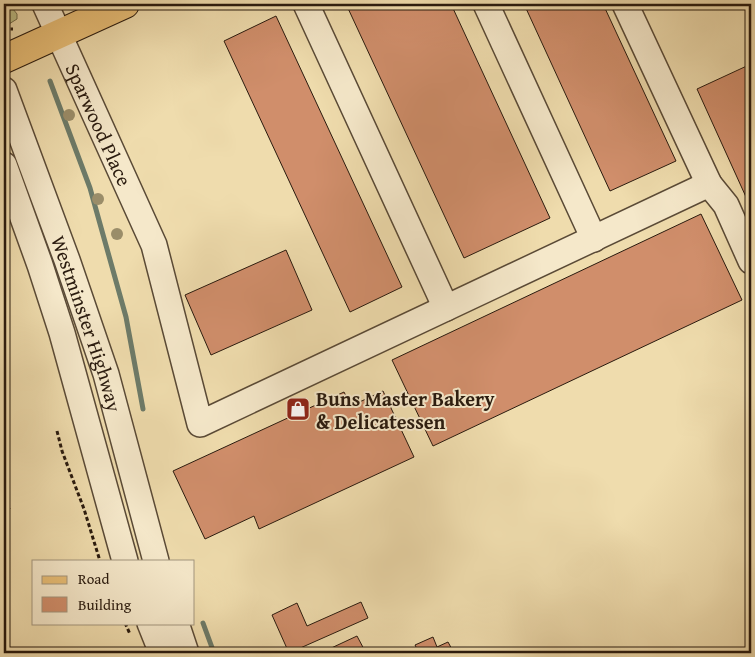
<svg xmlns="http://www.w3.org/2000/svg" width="755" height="657" viewBox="0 0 755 657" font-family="'Gentium Book Plus',serif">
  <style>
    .green { fill: #bdbf87; stroke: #736c4a }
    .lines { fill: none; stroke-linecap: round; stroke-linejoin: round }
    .stream { stroke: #6d7b69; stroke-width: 5 }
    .building { fill: #d08e6b; stroke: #291a0e }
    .minor-casing { stroke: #5a4a36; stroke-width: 28 }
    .major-casing { stroke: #291a0e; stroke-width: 30 }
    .path { stroke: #291a0e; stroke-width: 3; stroke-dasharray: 4 2.5; stroke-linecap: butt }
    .minor { stroke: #f5e8ca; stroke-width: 25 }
    .major { stroke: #e8be76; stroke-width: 28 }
    .tree { fill: #9a8d69 }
    .labels { text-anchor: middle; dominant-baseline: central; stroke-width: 4; stroke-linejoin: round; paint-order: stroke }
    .street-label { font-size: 20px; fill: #291a0e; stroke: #f5e8ca }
    .poi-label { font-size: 20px; font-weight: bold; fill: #291a0e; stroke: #f5e8ca; text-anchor: start }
  </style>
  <rect width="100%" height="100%" fill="#efdcad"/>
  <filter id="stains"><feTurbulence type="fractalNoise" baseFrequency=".004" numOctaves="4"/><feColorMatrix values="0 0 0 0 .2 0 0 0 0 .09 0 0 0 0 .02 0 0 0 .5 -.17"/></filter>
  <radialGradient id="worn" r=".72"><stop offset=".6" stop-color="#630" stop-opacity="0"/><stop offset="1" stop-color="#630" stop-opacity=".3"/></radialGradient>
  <!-- green -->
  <path class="green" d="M4,4H9L17,14V19L9,24L4,19Z"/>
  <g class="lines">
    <!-- stream -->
    <path class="stream" d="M50,81L90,188L126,317L143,409
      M203,623L214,653"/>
  </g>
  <!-- building -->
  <path class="building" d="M346,4H451L550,218L464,258Z
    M524,4H603L676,161L610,191Z
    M276,16L402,287L350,312L224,41Z
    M751,64V208L697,89Z
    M701,214L742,300L433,446L392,360Z
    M286,250L312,310L211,355L185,295Z
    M383,391L414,457L259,529L254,516L205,539L173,471L344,392L351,406Z
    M4,495L10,509L4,512Z
    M361,602L368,618L289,653L272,615L297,603L307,626Z
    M357,636L366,653H328L327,650Z
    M433,637L437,647L448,642L454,653H419L415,645Z"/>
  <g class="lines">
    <!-- minor casing -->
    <g class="minor-casing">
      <g id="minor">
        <path id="s1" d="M45,4L154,245L200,424L709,184"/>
        <path d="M306,4L446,308"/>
        <path d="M486,4L594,239"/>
        <path d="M625,4L709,184L726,205L751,261"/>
        <path id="s2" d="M4,90L67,260L106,374L156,561"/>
        <path d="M4,165L40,265L62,333L125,561"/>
        <path d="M150,623L162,653"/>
        <path d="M176,623L186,653"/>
      </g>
    </g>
    <!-- major casing -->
    <g class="major-casing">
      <path id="major" d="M4,59L125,4"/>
    </g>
    <!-- path -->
    <path class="path" d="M4,29H13
      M57,431L62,451L84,509L100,561
      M125,623L130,634"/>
    <!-- minor -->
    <use href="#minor" class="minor"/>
    <!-- major -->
    <use href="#major" class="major"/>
  </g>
  <!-- trees -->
  <g class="tree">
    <circle cx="69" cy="115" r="6"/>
    <circle cx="98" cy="199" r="6"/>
    <circle cx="117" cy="234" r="6"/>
  </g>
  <!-- icons -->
  <defs>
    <g id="shop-square" transform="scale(1.25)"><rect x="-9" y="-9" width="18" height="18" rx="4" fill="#8f2418" stroke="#f5e8ca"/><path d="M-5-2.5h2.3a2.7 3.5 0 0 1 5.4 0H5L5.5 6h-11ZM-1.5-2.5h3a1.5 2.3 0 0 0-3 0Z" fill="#fff"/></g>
  </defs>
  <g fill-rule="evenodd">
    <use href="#shop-square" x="298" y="409"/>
  </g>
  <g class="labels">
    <!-- street labels -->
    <g class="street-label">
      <text stroke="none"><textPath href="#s1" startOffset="132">Sparwood Place</textPath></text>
      <text stroke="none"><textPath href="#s2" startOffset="248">Westminster Highway</textPath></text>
    </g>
    <!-- poi labels -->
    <g class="poi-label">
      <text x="316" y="398">Buns Master Bakery<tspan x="316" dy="23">&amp; Delicatessen</tspan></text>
    </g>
  </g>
  <!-- margin -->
  <rect width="755" height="657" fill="none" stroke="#efdcad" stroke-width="20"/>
  <rect x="5" y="5" width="745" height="647" fill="none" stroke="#291a0e" stroke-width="2.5"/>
  <rect x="10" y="10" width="735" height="637" fill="none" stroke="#291a0e"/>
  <!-- legend -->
  <rect x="32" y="560" width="162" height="65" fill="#f5e8ca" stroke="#a3967f"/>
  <rect x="42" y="576" width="25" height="8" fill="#e8be76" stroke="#a3967f"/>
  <text x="78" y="584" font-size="15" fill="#291a0e">Road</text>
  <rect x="42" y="597" width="25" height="15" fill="#d08e6b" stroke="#a3967f"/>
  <text x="78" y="610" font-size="15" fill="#291a0e">Building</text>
  <rect width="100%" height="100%" filter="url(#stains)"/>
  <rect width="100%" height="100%" fill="url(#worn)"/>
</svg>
